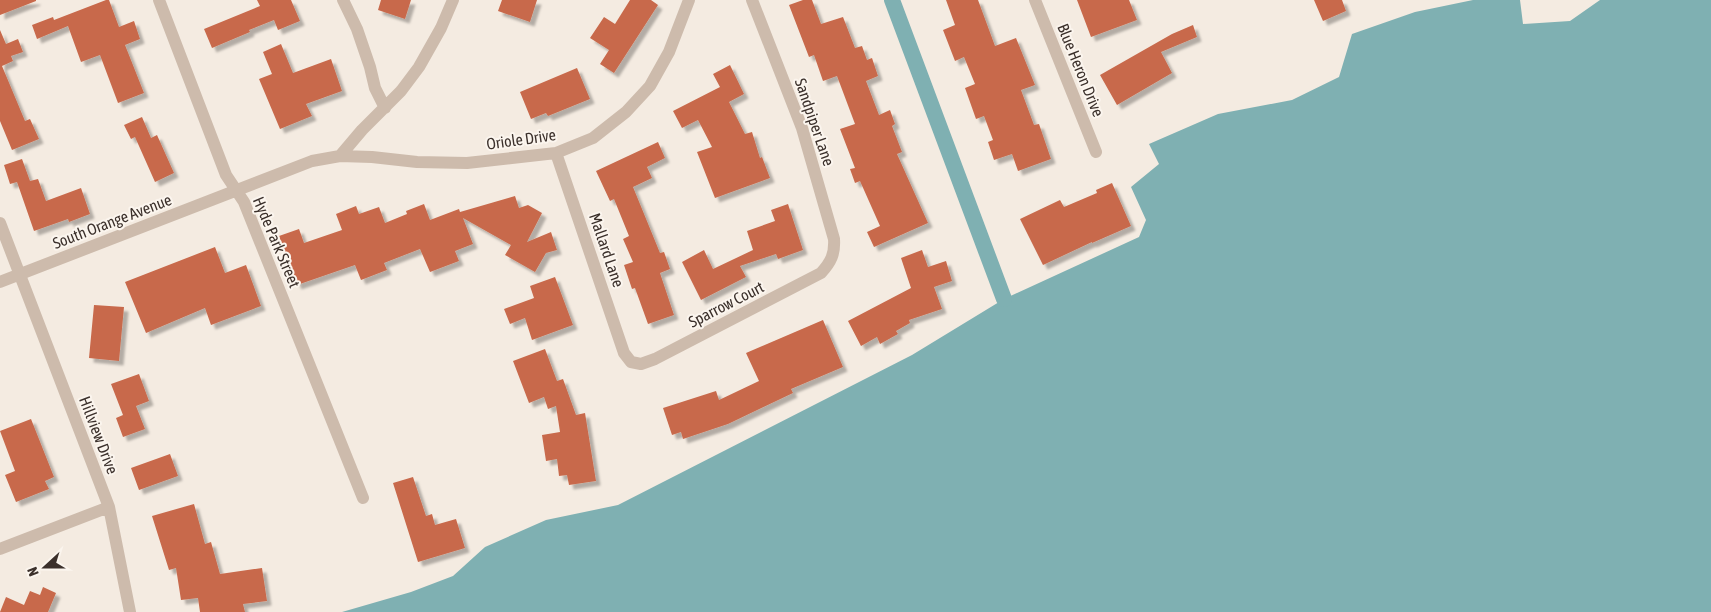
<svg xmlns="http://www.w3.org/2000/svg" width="1711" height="612" viewBox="0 0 1711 612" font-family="'Asap Condensed',sans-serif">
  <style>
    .water { fill: #7fb0b2 }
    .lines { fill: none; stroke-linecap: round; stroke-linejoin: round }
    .canal { stroke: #7fb0b2; stroke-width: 16 }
    .building { fill: #c8694b; filter: url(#shadow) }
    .minor { stroke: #cdbbac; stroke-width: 12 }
    .labels { text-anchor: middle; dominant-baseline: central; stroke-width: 4; stroke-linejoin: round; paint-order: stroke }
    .street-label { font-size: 16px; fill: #3b302b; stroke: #fbf5ee }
  </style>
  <defs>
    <filter id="shadow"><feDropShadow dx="4.5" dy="4.5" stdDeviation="1" flood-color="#0004"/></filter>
  </defs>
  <rect width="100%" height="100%" fill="#f4ebe1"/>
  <!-- water -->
  <path class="water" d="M1473,0H1520L1523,24L1570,21L1600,0H1711V612H342L411,592L453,576L485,547L546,520L618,505L912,355L1004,299L1139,237L1146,220L1131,187L1159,164L1149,144L1218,114L1292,100L1339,77L1352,34L1415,12Z"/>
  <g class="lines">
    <!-- canal -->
    <path class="canal" d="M892,0L1004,299"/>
  </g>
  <!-- building -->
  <path class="building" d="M0,0H36V1L0,15Z
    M106,0H109L119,27L134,21L140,39L125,45L144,93L118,103L100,55L81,62L68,26L37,39L32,25L53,17L54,20Z
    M257,0H291L300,21L278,30L274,20L249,30L250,32L212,48L204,29L260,6Z
    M381,0H411L405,19L378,10Z
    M502,0H537L530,22L498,11Z
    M630,0H651L658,5L614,73L600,64L609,50L590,38L604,17L615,24Z
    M803,0H812L821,24L843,17L855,48L862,46L867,60L872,58L878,76L866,81L879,115L890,110L895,124L892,126L902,152L897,154L928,223L874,247L867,232L880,226L860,181L855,183L850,169L855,168L840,129L855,124L837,76L823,81L814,55L809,57L789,5Z
    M946,0H978L995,46L1016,38L1035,85L1021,90L1034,125L1039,124L1051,159L1018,171L1012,154L994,160L988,142L993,140L984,116L976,119L965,88L975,84L964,57L955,61L943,30L955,25Z
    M1077,0H1129L1137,20L1091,37Z
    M1314,0H1342L1346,11L1323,21Z
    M1193,25L1197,37L1161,52L1172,73L1117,105L1100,75L1172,34Z
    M0,30L6,44L18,39L23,52L11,56L13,61L2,66L25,121L30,119L39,139L12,150L0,121Z
    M281,44L293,73L331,59L342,91L306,104L312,116L280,129L259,79L272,74L263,52Z
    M730,65L744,94L729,102L745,134L752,132L760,158L762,157L770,178L715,198L697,152L712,147L698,120L682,128L673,111L720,87L713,74Z
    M577,68L590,99L548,116L546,113L531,119L520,92Z
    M142,117L151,138L157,135L174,173L155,182L135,137L131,139L124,125Z
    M658,142L665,158L647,167L652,178L633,187L660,253L664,252L670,269L660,273L674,315L648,324L635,288L632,289L624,265L633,262L623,239L629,236L614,199L610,201L596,171Z
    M22,159L30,181L38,179L46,201L81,188L90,214L69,222L68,219L34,231L17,182L10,184L4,165Z
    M1112,183L1131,226L1092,243V242L1043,265L1020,219L1060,200L1064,207L1097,193L1096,190Z
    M515,196L519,208L528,205L542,213L527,242L551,232L557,250L546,253L535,272L505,255L511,245L463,218L473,244L455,251L459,261L430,272L420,249L384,263L387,270L361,280L355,265L297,285L279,236L299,229L304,243L342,230L336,214L356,206L359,214L379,207L385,223L407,214L406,211L424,204L430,220L459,209L460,212Z
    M788,204L803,250L778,259L776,254L740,266L746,277L701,300L682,262L704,250L713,269L753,250L747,231L775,221L771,210Z
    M215,247L225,273L246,265L261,306L211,325L205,308L146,333L125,282Z
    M922,250L928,267L946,261L952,281L934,287L942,309L909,320L910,323L896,331L898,334L880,344L877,337L861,346L848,321L911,288L901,258Z
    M555,277L573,325L532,340L525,318L510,324L504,309L534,298L530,286Z
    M94,305L124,307L119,361L89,358Z
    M823,320L843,367L791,389L793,393L728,424L683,439L681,432L672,435L663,408L716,391L719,400L759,381L746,353Z
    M545,349L557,381L563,379L576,415L585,413L596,481L569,485L567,475L559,476L557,459L546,461L542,435L560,432L556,406L548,409L544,397L529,403L513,361Z
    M139,374L149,401L136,406L145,429L123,437L116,418L123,415L111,384Z
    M31,419L54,477L45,481L49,489L16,502L5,475L15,471L0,431Z
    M170,454L178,476L139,490L131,468Z
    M413,477L426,516L432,514L435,525L456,519L465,548L418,562L393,483Z
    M194,504L205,544L211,542L220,574L262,568L267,601L243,604L245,612H200L198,598L181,600L176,568L169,570L152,516Z
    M43,587L56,593L48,612H0L6,597L24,605L30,591L40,595Z"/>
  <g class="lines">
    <!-- minor -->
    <path class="minor" d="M159,0L226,175L244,202L363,498
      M343,0L357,29L370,67L375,88L385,108
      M1035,0L1096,152
      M556,153L624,353L631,362L641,364L655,359L821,273C831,262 835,254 834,239L802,128L752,0
      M340,156L372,157L417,162L467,163L556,153L593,138L626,112L650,86L669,52L689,0
      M0,223L109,507L130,612
      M0,282L312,161L340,156L362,130L401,91L419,67L441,28L453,0
      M0,549L109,507"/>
  </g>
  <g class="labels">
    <!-- street labels -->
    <g class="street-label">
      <text transform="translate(1081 70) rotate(68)">Blue Heron Drive</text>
      <text transform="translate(815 122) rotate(71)">Sandpiper Lane</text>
      <text transform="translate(521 139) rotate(-8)">Oriole Drive</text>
      <text transform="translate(112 221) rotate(-21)">South Orange Avenue</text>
      <text transform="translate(277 242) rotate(67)">Hyde Park Street</text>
      <text transform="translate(607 250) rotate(71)">Mallard Lane</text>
      <text transform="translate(726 304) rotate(-27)">Sparrow Court</text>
      <text transform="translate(99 435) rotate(69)">Hillview Drive</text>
    </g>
  </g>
  <!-- north arrow -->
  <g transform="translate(45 567) rotate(249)" stroke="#fbf5ee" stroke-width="4" paint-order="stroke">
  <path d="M0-4L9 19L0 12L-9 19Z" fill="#3b302b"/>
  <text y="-8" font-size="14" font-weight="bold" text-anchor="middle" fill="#3b302b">N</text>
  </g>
</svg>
